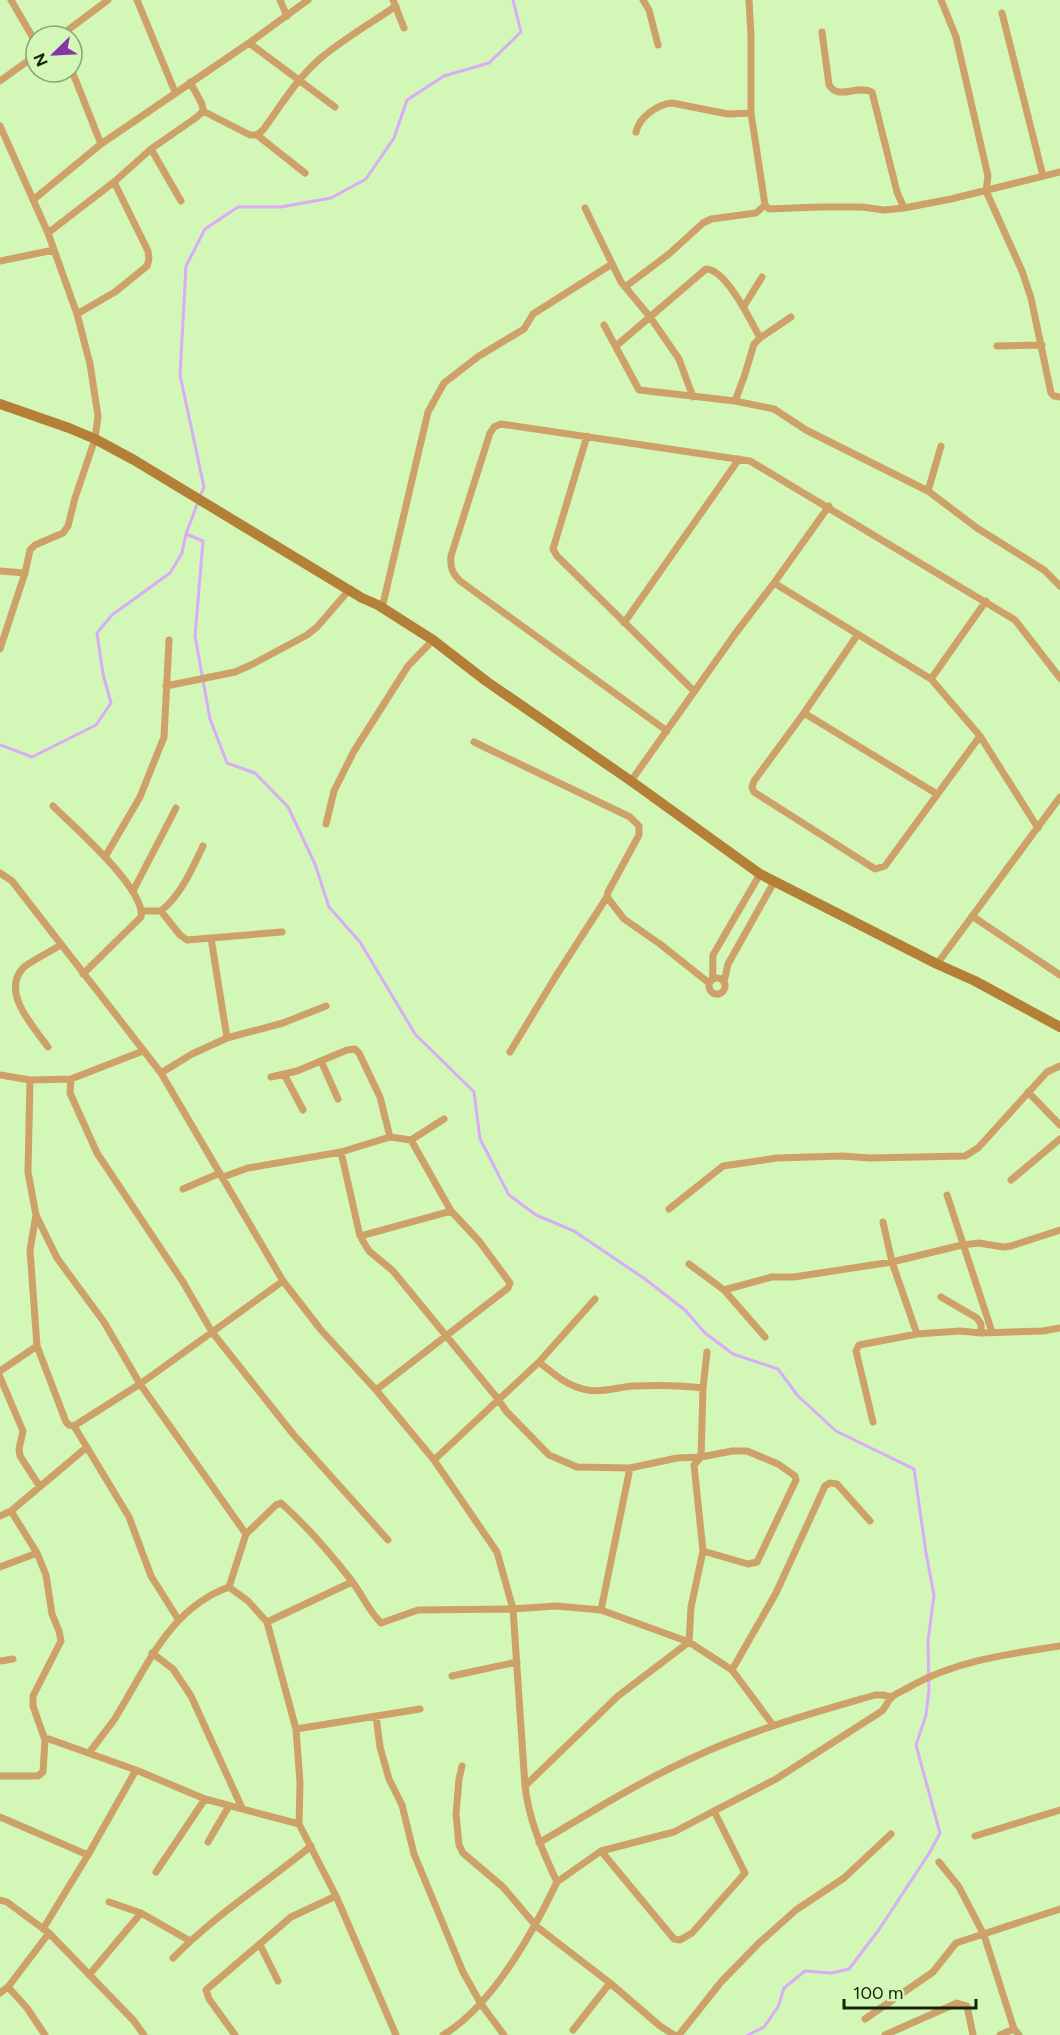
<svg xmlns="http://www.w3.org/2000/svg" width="1060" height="2035" viewBox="0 0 1060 2035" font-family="Figtree,sans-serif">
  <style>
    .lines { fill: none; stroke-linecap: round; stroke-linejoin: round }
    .stream { stroke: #daacf7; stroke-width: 3 }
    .street { stroke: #cea169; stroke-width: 7 }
    .secondary { stroke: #b48037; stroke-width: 10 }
  </style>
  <rect width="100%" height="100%" fill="#d2f7b6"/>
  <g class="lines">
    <!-- stream -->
    <path class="stream" d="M200,496L204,487L180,375L186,266L205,229L238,207H281L331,198L366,179L394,138L407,100L444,76L489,63L521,32L513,0
      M186,534L203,541L195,636L210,719L227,763L255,773L288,807L315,864L329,907L360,942L415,1034L474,1092L480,1139L509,1195L536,1215L574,1231L645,1279L685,1310L705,1333L733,1354L778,1369L798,1396L836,1431L914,1469L926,1553L934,1595L928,1641L929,1690L926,1715L916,1745L940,1833L930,1852L878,1931L849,1969L831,1973L805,1971L784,1988L778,2007L764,2027L748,2035
      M0,745L32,757L96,725L111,703L103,674L97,633L112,615L170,573L182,553L186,534L198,502"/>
    <!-- street -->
    <path class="street" d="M11,0L36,43
      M137,0L175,92
      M280,0L287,16
      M393,0L404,28
      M643,0L649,10L658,45
      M749,0L751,36V113L765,205L769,209L819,207H862L884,210L904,208L951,199L1060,172
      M941,0L956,37L988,176L986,191L1022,271L1031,298L1051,393L1054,396L1060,397
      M1002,13L1043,176
      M822,32L829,85C839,101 857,84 872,92L897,192L904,208
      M60,36L108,0
      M249,43L335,107
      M72,71L101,144
      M0,81L36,55
      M203,111L250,135H257L263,130C281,105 298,77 322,57C345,38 371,23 396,6
      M0,126L48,233L77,314L90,364L98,416L95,439L75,498L68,526L63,533L35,545L30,550L25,573L0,649
      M636,132C639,117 658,104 672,103L728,114L751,113
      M257,135L305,173
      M151,149L181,201
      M33,200L101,144L249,43L308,0
      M585,208L621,282L650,317L679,359L693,397
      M48,233L114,182
      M0,261L54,250
      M625,287L669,254L703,223L711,219L756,213L765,205
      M744,306L762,277
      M77,314L115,292L147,266L149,259L148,251L114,182L151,149L197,117L203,111L202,104L190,82
      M604,325L639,390L735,401L774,409L806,430L928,491L977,528L1044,570L1060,586
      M616,346L706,269C726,269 751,321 760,338
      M997,346L1042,345
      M735,401L744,377L754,344L760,338L791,317
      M587,436L553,549L557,556L694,691
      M928,491L941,446
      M0,571L25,573
      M774,583L931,679L980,736L1038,828
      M382,608L428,412L444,383L479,356L524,329L533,314L612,264
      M624,623L739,459
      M858,634L804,713L754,781L752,787L754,792L875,869L885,866L980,736
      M931,679L986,601
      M166,686L235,672L253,664L307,635L317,627L350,589
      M804,713L937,794
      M667,731L460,581C452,573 450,567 451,556L490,433L494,427L501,424L750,461L1015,620L1060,678
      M474,742L630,817L639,826V835L608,892L607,897L556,976L510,1052
      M631,781L735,634L774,583L829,506
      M53,806C73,826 146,889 141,917L83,974
      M326,824L334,791L354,751L408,666L433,640
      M105,857L140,797L164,737L169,640
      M0,873L12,881L161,1073L283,1281L321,1330L376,1390L434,1460L497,1552L513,1609L525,1786C529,1820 542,1850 557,1882C533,1932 492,2006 443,2035
      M133,891L176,808
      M607,897L624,919L660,944L709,983
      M142,911H161C181,895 192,869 203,846
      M161,911L180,935L187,940L282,932
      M972,916L1060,975
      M211,938L227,1038
      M937,964L1060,797
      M709 986a8 8 0 1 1 16 0a8 8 0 1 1-16 0Z
      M712,979C714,971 712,964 713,955L760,874
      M724,982L728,964L774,882
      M48,1047C32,1025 0,991 24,967C35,959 49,952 61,945
      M321,1061L338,1099
      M161,1073L192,1054L227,1038L283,1023L326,1006
      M284,1074L303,1110
      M0,1075L30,1080L71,1079L143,1051
      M271,1077L297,1071L347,1050L355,1049L359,1053L380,1097L390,1137
      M71,1079L70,1093L97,1153L183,1282L212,1332L293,1434L388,1540
      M30,1080L28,1172L36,1215L57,1258L104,1322L140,1384L246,1534
      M1028,1092L1060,1125
      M341,1152L360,1236L369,1251L393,1271L498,1399L506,1411L549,1455L577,1467L630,1468L677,1458L701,1457L732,1451H747L778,1464L795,1476L796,1480L757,1562L748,1564L703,1551
      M223,1177L248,1168L341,1152L390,1137L411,1140L444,1119
      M1011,1180L1060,1139
      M183,1189L220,1173
      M947,1195L992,1332
      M669,1209L723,1166L777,1158L842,1156L870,1158L965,1156L978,1148L1047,1072L1060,1066
      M36,1215L30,1250L37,1346L66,1422L69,1425L74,1426L129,1517L151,1576L178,1619
      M883,1222L892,1262L917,1334
      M360,1236L451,1211
      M689,1264L724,1290L765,1337
      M724,1290L772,1277H794L892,1262L962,1245L979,1243L1003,1247L1011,1246L1060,1230
      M941,1297L977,1318L981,1324V1333
      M539,1362C554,1374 568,1387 587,1390C601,1393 619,1387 633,1386C657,1385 680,1385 703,1388
      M0,1371L37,1346
      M0,1377L23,1431L19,1449L20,1456L40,1487
      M376,1390L508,1288L510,1283L479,1241L451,1211L411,1140
      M873,1422L856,1351L859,1345L917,1334L960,1331L981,1333L1043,1331L1060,1328
      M74,1426L140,1384L283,1281
      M434,1460L539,1362L595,1299
      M0,1516L11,1511L87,1447
      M0,1567L37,1553
      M229,1587L246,1534L276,1505L281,1503C307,1526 330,1553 351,1580C362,1594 368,1610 381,1623L418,1610L513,1609L556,1606L601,1610L689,1642L732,1670L773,1725
      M229,1587L248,1601L267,1622L296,1729L300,1783L299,1824L336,1896L396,2035
      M601,1610L630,1468
      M267,1622L352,1582
      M152,1653L173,1669L191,1696L242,1808
      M0,1661L13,1659
      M732,1670L776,1593L825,1486L830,1483L837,1484L870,1521
      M452,1676L517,1662
      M376,1716L380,1747L389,1779L402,1805L414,1854L463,1972L481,2004L504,2035
      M296,1729L420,1709
      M45,1740L49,1739L136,1770L205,1799L299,1824
      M89,1753C97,1742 106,1731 114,1720C146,1669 168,1609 229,1587
      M462,1766L459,1779L456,1814L459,1845L463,1853L503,1887L536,1926L610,1983L660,2026L674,2035
      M0,1776H38L43,1772L45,1740L33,1706V1696L61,1641L59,1631L52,1614L46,1575L37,1553L11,1511
      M525,1786L618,1696L689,1642L691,1607L703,1551L694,1465L701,1457L703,1388L707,1352
      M0,1817L88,1855
      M975,1836L1060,1810
      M208,1842L229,1806
      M539,1843C589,1813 639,1782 692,1758C751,1730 813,1713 875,1695H883L891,1697
      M601,1851L674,1939L680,1940L692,1933L745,1873L714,1811
      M939,1862L959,1887L984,1935L1014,2029L1019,2035
      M156,1872L205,1799
      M557,1882L601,1851L674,1832L714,1811L776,1779L882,1711C886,1707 888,1700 893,1696C898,1692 907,1689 913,1685C959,1660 1009,1654 1060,1646
      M0,1900L7,1902L49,1933L134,2021L144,2035
      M109,1902L141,1913L190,1941
      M43,1929L88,1855L136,1770
      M260,1945L278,1981
      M173,1958C215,1915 265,1884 311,1846
      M89,1975L141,1913
      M8,1987L27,2008L45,2035
      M0,1993L8,1987L49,1933
      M865,2019L933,1972L956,1943L1060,1909
      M573,2030L610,1983
      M235,2035L209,1999L206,1990L291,1917L336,1896
      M679,2035L721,1982L759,1943L796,1910L844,1878L891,1834
      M885,2035L957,2003L967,2006L973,2035
      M1000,2035L1014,2029"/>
    <!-- secondary -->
    <path class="secondary" d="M0,404L69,428L95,439L134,460L362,598L378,605L433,640L486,681L631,781L760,874L937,964L975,981L1060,1027"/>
  </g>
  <!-- north arrow -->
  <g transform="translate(54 54) rotate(246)"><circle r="28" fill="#d2f7b6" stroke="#87a372" stroke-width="1.5"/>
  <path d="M0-4.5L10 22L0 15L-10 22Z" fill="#8337a9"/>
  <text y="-9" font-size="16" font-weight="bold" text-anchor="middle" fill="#17240c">N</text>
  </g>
  <!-- scale -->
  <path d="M844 1999v9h132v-9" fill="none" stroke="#17240c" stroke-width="3"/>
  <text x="853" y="1999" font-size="18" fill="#17240c" stroke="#d2f7b6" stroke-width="4.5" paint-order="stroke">100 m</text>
</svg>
